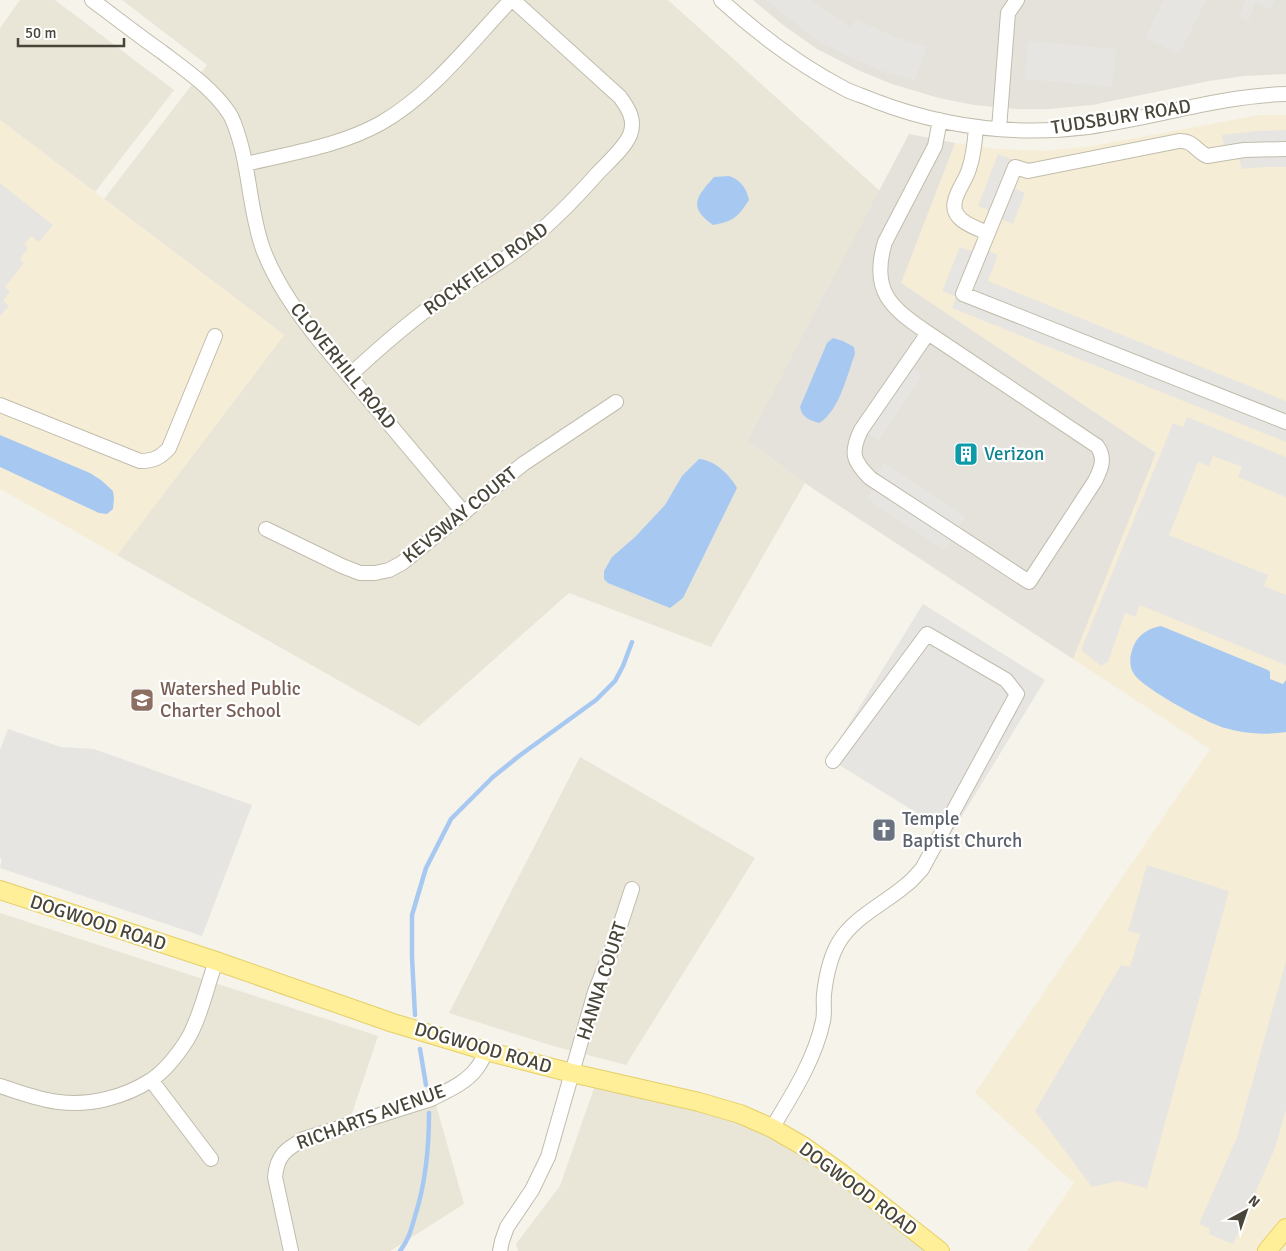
<svg xmlns="http://www.w3.org/2000/svg" width="1286" height="1251" viewBox="0 0 1286 1251" font-family="Signika,sans-serif">
  <style>
    .residential { fill: #e9e6d8 }
    .commercial { fill: #f6edd6 }
    .industrial { fill: #e5e2db }
    .parking { fill: #e7e5e1 }
    .water { fill: #a7c9f1 }
    .lines { fill: none; stroke-linecap: round; stroke-linejoin: round }
    .stream { stroke: #a7c9f1; stroke-width: 4.5 }
    .minor-casing { stroke: #c1bcac; stroke-width: 16 }
    .major-casing { stroke: #e5cf68; stroke-width: 20 }
    .minor { stroke: #fff; stroke-width: 14 }
    .major { stroke: #ffef99; stroke-width: 18 }
    .labels { text-anchor: middle; dominant-baseline: central; stroke-width: 4.5; stroke-linejoin: round; paint-order: stroke }
    .street-label { font-size: 19px; fill: #494538; stroke: #fff }
    .culture-label { font-size: 19px; fill: #0d838f; stroke: #fff; text-anchor: start }
    .education-label { font-size: 19px; fill: #785e54; stroke: #fff; text-anchor: start }
    .worship-label { font-size: 19px; fill: #5b616d; stroke: #fff; text-anchor: start }
  </style>
  <rect width="100%" height="100%" fill="#f5f3ea"/>
  <!-- residential -->
  <path class="residential" d="M20,0H55L174,90L95,192L0,120V28Z
    M122,0H668L880,191L747,441L805,483L711,647L569,593L419,726L117,555L284,335L104,199L207,65Z
    M580,757L755,858L626,1065L553,1046L449,1013Z
    M0,913L378,1036L350,1119L431,1087L464,1204L390,1251H0Z
    M594,1088L697,1109L737,1122L770,1136L837,1181L926,1250L925,1251H518L516,1244L560,1186Z"/>
  <!-- commercial -->
  <path class="commercial" d="M1259,115H1286V1251H1027L1074,1183L975,1093L1210,749L1073,659L1156,453L900,283L955,143L998,149L1044,151L1093,146Z
    M0,120L284,335L117,555L0,489Z"/>
  <!-- industrial -->
  <path class="industrial" d="M753,0H1286V74L1244,76L1209,81L1092,105L1049,109H1016L974,105L939,98L892,84L860,71L817,49L783,25Z
    M909,134L955,143L901,283L1156,453L1073,659L812,488L747,441Z"/>
  <!-- parking -->
  <path class="parking" d="M766,0H809L851,27L856,19L892,36L927,47L914,81L880,70L845,55L811,36Z
    M1164,0H1206L1179,54L1145,38Z
    M1246,0H1275L1271,9L1255,3L1248,21L1239,17Z
    M1028,41L1116,49L1112,87L1025,79Z
    M1286,130V167H1264L1242,169L1239,158L1227,161L1222,135L1257,131Z
    M998,154L1023,164L1014,188L1025,193L1013,224L987,214L988,210L978,206Z
    M0,183L53,225L39,242L31,236L24,245L28,248L20,259L24,263L5,287L10,292L3,301L9,306L0,316Z
    M975,246L998,255L988,281L1286,401V442L952,308L956,297L942,291L960,247L972,251Z
    M900,361L922,375L879,440L857,426Z
    M1187,417L1286,457V497L1238,477L1242,467L1213,456L1209,466L1198,462L1169,535L1268,575L1264,586L1286,595V665L1140,605L1135,617L1125,613L1108,662L1101,666L1081,650L1173,423L1183,427Z
    M884,463L966,517L944,550L867,499L874,489L869,486Z
    M923,604L1045,680L951,834L828,758Z
    M8,729L61,747L94,749L252,805L202,936L0,868L2,859L0,858V750Z
    M1147,865L1229,891L1147,1188L1118,1181L1092,1187L1035,1111L1121,965L1130,967L1140,934L1128,931Z
    M1286,961V1110L1275,1148L1233,1244L1209,1234L1210,1229L1199,1224L1237,1137Z"/>
  <!-- water -->
  <path class="water" d="M729,176C740,179 747,189 749,200C737,218 734,221 713,225C687,207 697,196 714,177Z
    M833,338L843,341L854,347L855,354C847,375 839,412 819,423C810,420 802,418 800,407L827,343Z
    M0,435L90,473L101,480L113,491L114,498L113,509L107,514L99,513L0,467Z
    M699,459C715,460 730,475 737,488L683,598L670,608L608,583L604,579V571L612,557L635,537L665,505L682,476Z
    M1161,626L1268,670L1270,672V679L1283,684L1286,680V732C1266,735 1245,734 1225,728C1207,723 1144,689 1134,674C1128,665 1130,654 1134,645C1139,634 1149,628 1161,626Z"/>
  <g class="lines">
    <!-- stream -->
    <path class="stream" d="M415,1015L412,957V915L426,868L451,819L493,777L519,756L596,700L615,681L623,666L632,642
      M420,1049L426,1085
      M400,1251C409,1239 411,1230 415,1216C426,1182 429,1149 429,1113"/>
    <!-- minor casing -->
    <g class="minor-casing">
      <path id="minor" d="M92,0C115,17 138,35 162,52C186,70 212,88 229,113C235,122 238,135 241,145C250,179 251,216 263,249C276,284 299,316 323,345L464,513
        M721,0C759,35 801,66 847,90C856,94 866,97 875,101C943,127 1016,136 1088,127C1155,118 1218,96 1286,94
        M976,127C975,141 974,155 969,169C966,180 957,190 955,201C950,220 974,227 988,233
        M999,129L1008,13L1017,0
        M1286,149L1244,150L1207,156C1196,151 1193,140 1179,141L1028,171L1015,167L963,294L1286,422
        M246,164C291,153 340,146 381,123C432,94 471,42 511,0
        M928,333L1097,446C1106,458 1101,469 1095,481L1029,582L870,478C853,461 850,453 861,430L928,333C891,308 870,291 885,242L935,146L940,120
        M349,376C377,350 405,325 436,303C464,283 495,267 522,246C550,225 573,201 596,175C607,163 623,150 630,135C636,120 628,108 620,97L513,0
        M0,405L140,461C153,461 160,458 169,448L215,336
        M266,529L342,566L360,573H375L389,570L402,563L523,464L616,402
        M151,1080L211,1159
        M0,1086C19,1092 39,1100 59,1102C90,1106 125,1097 151,1080C165,1071 178,1054 187,1040C200,1019 207,986 216,961
        M772,1128C792,1095 815,1059 823,1021C825,1012 823,1003 824,994C826,977 830,957 839,942C854,917 884,904 906,885C912,881 917,874 922,869L1017,694L1006,680L927,634L833,761
        M291,1251L275,1177C277,1155 286,1149 304,1139L431,1099C447,1091 466,1083 477,1068C481,1063 484,1056 486,1051
        M500,1251L502,1241L507,1227L532,1190L548,1157L595,992L615,941L632,889"/>
    </g>
    <!-- major casing -->
    <g class="major-casing">
      <path id="major" d="M0,890L216,961L393,1023L486,1051L572,1073L699,1102L740,1114L772,1128L803,1146L841,1173L940,1251
        M1267,1251L1286,1228"/>
    </g>
    <!-- minor -->
    <use href="#minor" class="minor"/>
    <!-- major -->
    <use href="#major" class="major"/>
  </g>
  <!-- icons -->
  <defs>
    <g id="building-square" transform="scale(1.25)"><rect x="-9" y="-9" width="18" height="18" rx="4" fill="#0f9aa8" stroke="#fff"/><path d="M-4-6H4V6H1V3H-1V6H-4ZM-2.5-4.3h1.7v1.8h-1.7ZM.8-4.3h1.7v1.8H.8ZM-2.5-1h1.7V.8h-1.7ZM.8-1h1.7V.8H.8Z" fill="#fff"/></g>
    <g id="school-square" transform="scale(1.25)"><rect x="-9" y="-9" width="18" height="18" rx="4" fill="#8d6e63" stroke="#fff"/><path d="M0-5L7-2L0 1L-7-2ZM-4 1L0 2.5L4 1V4Q0 6-4 4Z" fill="#fff"/></g>
    <g id="church-square" transform="scale(1.25)"><rect x="-9" y="-9" width="18" height="18" rx="4" fill="#6b7280" stroke="#fff"/><path d="M-1.2-6h2.4v3.5h3.3v2.4h-3.3V6h-2.4V-.1h-3.3v-2.4h3.3Z" fill="#fff"/></g>
  </defs>
  <g fill-rule="evenodd">
    <use href="#building-square" x="966" y="454"/>
    <use href="#school-square" x="142" y="700"/>
    <use href="#church-square" x="884" y="830"/>
  </g>
  <g class="labels">
    <!-- street labels -->
    <g class="street-label">
      <text transform="translate(1121 117) rotate(-9)">TUDSBURY ROAD</text>
      <text transform="translate(486 269) rotate(-35)">ROCKFIELD ROAD</text>
      <text transform="translate(343 366) rotate(51)">CLOVERHILL ROAD</text>
      <text transform="translate(460 515) rotate(-39)">KEVSWAY COURT</text>
      <text transform="translate(98 923) rotate(18)">DOGWOOD ROAD</text>
      <text transform="translate(602 981) rotate(-72)">HANNA COURT</text>
      <text transform="translate(483 1048) rotate(16)">DOGWOOD ROAD</text>
      <text transform="translate(371 1117) rotate(-20)">RICHARTS AVENUE</text>
      <text transform="translate(858 1189) rotate(37)">DOGWOOD ROAD</text>
    </g>
    <!-- culture labels -->
    <g class="culture-label">
      <text x="984" y="454">Verizon</text>
    </g>
    <!-- education labels -->
    <g class="education-label">
      <text x="160" y="689">Watershed Public<tspan x="160" dy="22">Charter School</tspan></text>
    </g>
    <!-- worship labels -->
    <g class="worship-label">
      <text x="902" y="819">Temple<tspan x="902" dy="22">Baptist Church</tspan></text>
    </g>
  </g>
  <!-- north arrow -->
  <g transform="translate(1246 1211) rotate(40)" stroke="#ffffff" stroke-width="4" paint-order="stroke">
  <path d="M0-4L9 19L0 12L-9 19Z" fill="#494538"/>
  <text y="-8" font-size="14" font-weight="bold" text-anchor="middle" fill="#494538">N</text>
  </g>
  <!-- scale -->
  <path d="M18 38v8h106v-8" fill="none" stroke="#494538" stroke-width="2.5"/>
  <text x="25" y="38" font-size="15" fill="#494538" stroke="#ffffff" stroke-width="4" paint-order="stroke">50 m</text>
</svg>
